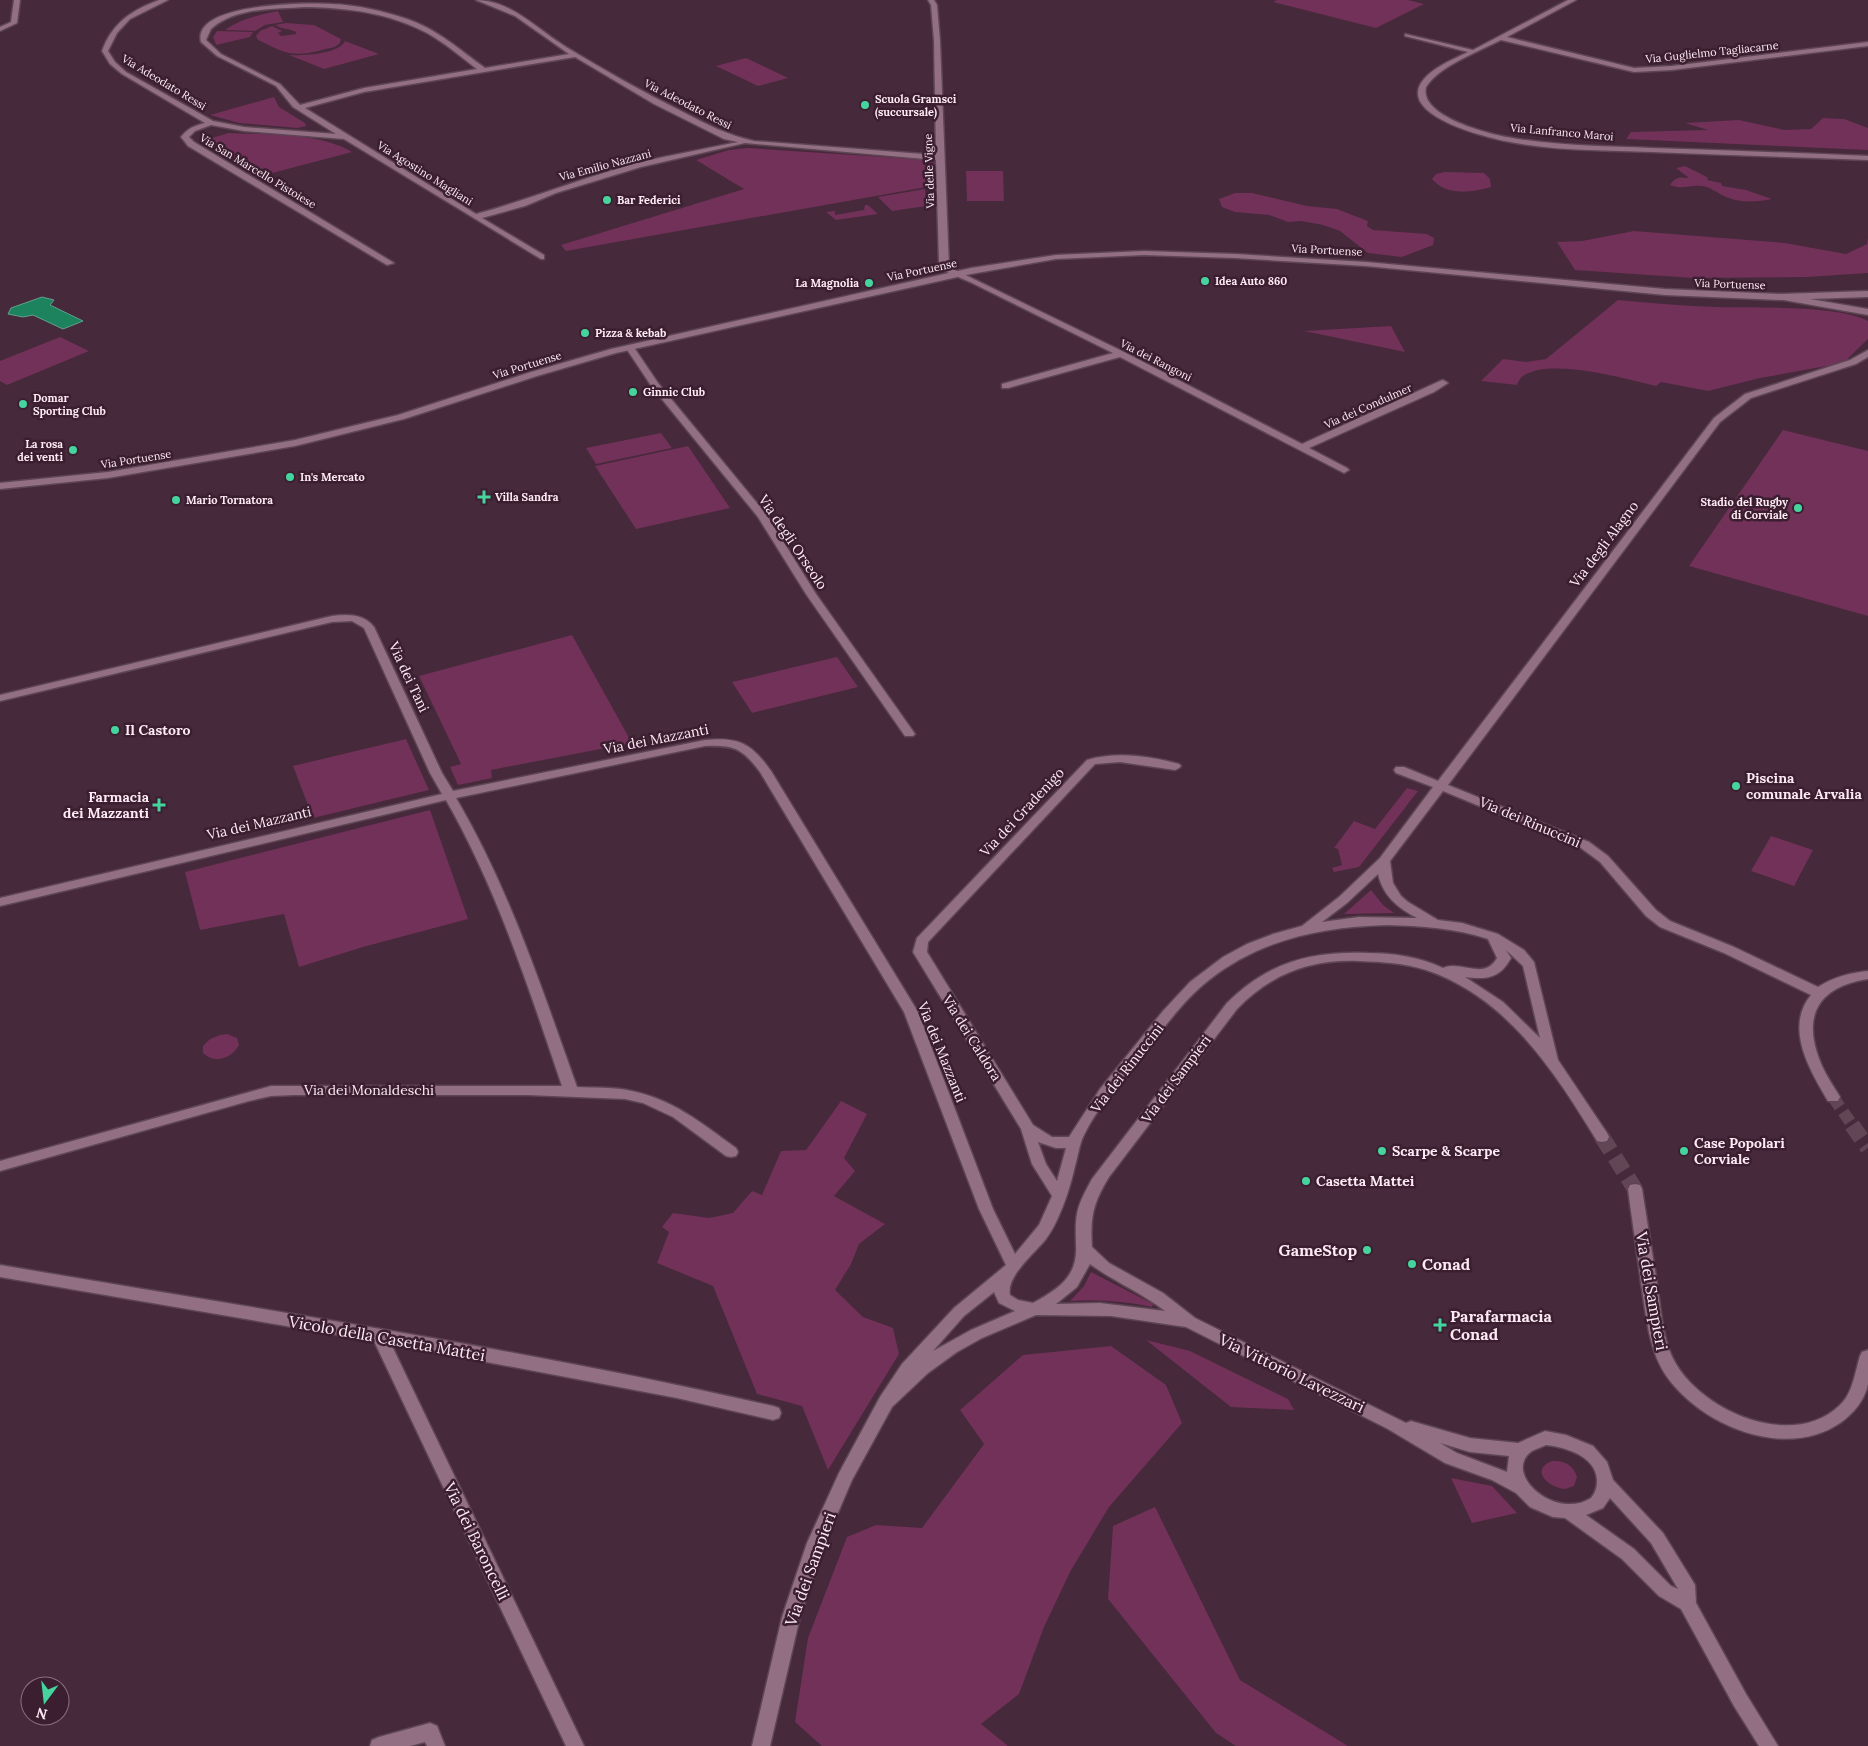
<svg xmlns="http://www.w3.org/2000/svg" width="1868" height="1746" viewBox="0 0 1868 1746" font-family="Lora,serif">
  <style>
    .green { fill: #713159 }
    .water { fill: #1d825e; stroke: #60a18b }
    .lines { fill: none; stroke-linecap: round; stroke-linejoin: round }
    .street-tunnel-far1 { stroke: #624656; stroke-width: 12; stroke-dasharray: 12 6; stroke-linecap: butt }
    .street-tunnel { stroke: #624656; stroke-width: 16; stroke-dasharray: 16 8; stroke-linecap: butt }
    .street-casing { stroke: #5e4554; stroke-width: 3 }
    .secondary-casing { stroke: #5e4554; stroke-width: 3 }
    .street { fill: #926f83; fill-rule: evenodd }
    .secondary { fill: #926f83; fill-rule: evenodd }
    .poi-dot { fill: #46d49e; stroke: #3b1f30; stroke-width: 2 }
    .labels { text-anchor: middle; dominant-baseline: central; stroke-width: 5; stroke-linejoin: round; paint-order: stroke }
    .far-street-label { font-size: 11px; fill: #feeaf4; stroke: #3b1f30 }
    .far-poi-label { font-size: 11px; font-weight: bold; fill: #feeaf4; stroke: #3b1f30; text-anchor: start }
    .street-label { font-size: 14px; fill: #feeaf4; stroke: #3b1f30 }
    .poi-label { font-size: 14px; font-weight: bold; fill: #feeaf4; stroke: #3b1f30; text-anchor: start }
    .near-poi-label { font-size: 16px; font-weight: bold; fill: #feeaf4; stroke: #3b1f30; text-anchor: start }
    .near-street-label { font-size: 16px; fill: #feeaf4; stroke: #3b1f30 }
  </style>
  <rect width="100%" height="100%" fill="#46293a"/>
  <!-- green -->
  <path class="green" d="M1277,0H1408L1424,4L1376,28L1273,2Z
    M278,11L283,22L265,25L255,31L225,30C241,19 258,15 278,11Z
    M286,23L314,25L341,39L340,43C335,48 329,48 322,50C292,58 285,53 258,40L256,36L260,31L272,26L282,31L278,33L281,36L296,34V32C288,28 284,30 275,25Z
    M217,31L253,32L250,37L216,45L213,37Z
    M345,41L379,54L324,69L289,55C303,56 339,54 345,41Z
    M746,58L788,78L758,86L716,66Z
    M274,97L279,107L305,123L306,126L297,128L239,123L210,115Z
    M1823,118L1844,119L1868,128V150L1626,139L1631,132L1708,130L1685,123L1739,120L1784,130L1811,129Z
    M229,133C268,135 318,132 352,152L261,176L201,141Z
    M747,148L929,160L935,163L932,186L566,251L561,245L744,189L696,160L729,150Z
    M1685,166L1705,176L1708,178L1707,180L1721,183L1722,186L1746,190L1772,199C1757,202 1740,203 1726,197C1717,193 1711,187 1701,186C1690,185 1682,190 1670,185C1675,177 1680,177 1689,178L1676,168Z
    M966,171H1003L1004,201H967Z
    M1445,172L1484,173L1490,179L1491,187C1472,193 1446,196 1432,179L1436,174Z
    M925,189L926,206L892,211L878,197Z
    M1235,193H1252L1307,206L1337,209L1368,221L1367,226L1373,230L1427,234L1434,238L1433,245L1402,257L1368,253L1340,231L1323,225L1301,221L1288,222L1269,215L1235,212L1222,207L1219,199Z
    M865,205H868L878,214L836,220L826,212L835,211V215L864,210Z
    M1634,231L1785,243L1846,254L1867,244L1868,238V273L1807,277L1693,278L1575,270L1557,242L1582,241Z
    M1618,300C1651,303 1684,306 1717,307C1754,308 1838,305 1868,321V339L1843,363L1760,378L1708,391L1661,382L1656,386C1626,379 1550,357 1523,376C1520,378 1518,382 1517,385L1481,381L1503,359L1526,362L1546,359Z
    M1391,326L1405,352L1304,331Z
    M60,337L89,351L7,385L0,381V361Z
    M1783,430L1868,451V616L1689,566Z
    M661,433L672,448L596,464L586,448Z
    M688,446L730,508L636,529L595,466Z
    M572,635L632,743L491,770L492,778L458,785L450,767L461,764L419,676Z
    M837,657L858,687L752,713L732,682Z
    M406,739L429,790L313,818L293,766Z
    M1407,788L1418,791L1359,867L1334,872L1332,868L1342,865L1338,849L1334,848L1354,821L1375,829Z
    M430,810L468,919L363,947L299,967L284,914L200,930L185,872Z
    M1771,836L1813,850L1794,886L1751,871Z
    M1371,890L1383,905L1394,913L1344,914Z
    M220,1035L227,1034L237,1038L239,1045C232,1059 214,1064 203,1053V1046L210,1039Z
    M841,1101L867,1114L844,1158L855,1171L834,1196L885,1224L859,1244L851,1264L835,1290L863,1317L893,1328L899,1354L828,1470L802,1406L757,1394L713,1286L657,1263L669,1232L662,1227L673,1213L709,1218L733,1213L752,1191L762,1195L781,1151L806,1150Z
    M1091,1272L1153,1304L1152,1307C1124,1301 1098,1299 1070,1301L1084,1286Z
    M1146,1340L1190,1351L1288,1399L1294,1410L1231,1407Z
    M1111,1346L1166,1385L1182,1423L1109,1507L1070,1572L1044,1627L1019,1694L981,1724L1008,1746H822L795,1722L808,1638L847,1537L876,1525L922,1528L984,1444L960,1410L1023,1355Z
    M1552,1461C1564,1460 1574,1465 1577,1477L1574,1486L1565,1489C1549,1488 1529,1470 1552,1461Z
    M1451,1478L1492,1486L1517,1513L1472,1523Z
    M1155,1507L1240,1680L1348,1746H1236L1216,1733L1108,1599L1113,1526Z"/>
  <!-- water -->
  <path class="water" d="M42,297L54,300L50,305L83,321L63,329L33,315L23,317L8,314L11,308Z"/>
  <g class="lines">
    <!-- street-tunnel-far1 -->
    <path class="street-tunnel-far1" d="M1833,1097L1853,1126"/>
    <!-- street-tunnel -->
    <path class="street-tunnel" d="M1852,1125L1868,1148
      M1602,1137L1635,1189"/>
    <!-- street casing -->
    <g class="street-casing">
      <path id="street" d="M14,0H20L17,23L0,31V27L11,22Z
        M159,0H168L130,19L117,33L108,51L115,62L126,72L213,121L244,127L336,134L293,107L276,86L217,56L201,42C191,3 309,2 332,4C358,5 383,11 407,19C437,29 460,50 485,68L569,54L515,16L476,0C511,0 538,30 566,47C604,70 643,92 683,112C708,125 727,135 754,141L936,155L934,41L931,5L928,0H934L937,5L940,41L949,267L1124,352L1302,444L1440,381L1443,380L1448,383L1434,392L1309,448L1347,468L1349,470L1344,473L1120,357L1008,388H1002V384L1113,353L970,282L942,270L939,262L936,160L745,143L641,167L556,193L525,206L482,218L544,255V259H541L344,139L244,131L211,125L195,131L189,137L194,142L394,263L387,265L188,146L181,137C188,128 194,126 205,123L122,74L110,64L102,51C112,23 132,10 159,0ZM307,7C349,8 389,13 427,33C445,43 461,57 477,69L364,88L300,105L280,84L221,54L206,40L211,29C235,7 276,9 307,7ZM575,57L654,104L724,139L738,142C704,149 670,155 637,163C582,178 531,199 476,214L305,108L364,92Z
        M1568,0H1576L1507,37L1634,68L1672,66L1868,42V46L1672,70L1634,72L1501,40C1480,51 1439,66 1426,87C1419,116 1486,133 1507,137C1554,146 1603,146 1651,148C1723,150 1796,153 1868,156V160C1796,157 1724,155 1652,152C1603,150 1553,151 1505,141C1486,137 1408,118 1419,87C1426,70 1452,60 1468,52L1405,36V34L1473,50Z
        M1781,294L1868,309V315L1778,299V295Z
        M630,345L633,346L658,383L766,514L816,594L915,734L913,736H905L806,594L758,517L652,387L626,348Z
        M1868,350V357L1856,364L1751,398L1720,422L1448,785L1589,842L1608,856L1656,910L1670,921L1734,947L1818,987C1834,977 1849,973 1868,971V979C1816,987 1801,1018 1822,1066C1827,1077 1834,1087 1840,1097L1838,1101H1828C1810,1070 1784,1028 1811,995L1724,953L1660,927L1646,916L1600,862L1581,848L1443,791L1390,861L1393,883L1401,896L1408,902L1438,920L1462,923L1498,934L1524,950L1534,962L1558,1060L1607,1133L1609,1137L1607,1141L1602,1142L1597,1141C1555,1072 1507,997 1426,970C1404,963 1382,962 1359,961C1310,959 1271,974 1237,1009L1109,1177C1093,1203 1090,1217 1092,1247L1109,1263L1163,1293L1195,1318L1406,1423L1411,1421L1470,1438L1518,1443L1545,1431L1566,1435L1593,1446L1607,1462L1613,1480L1663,1533L1692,1580L1695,1585L1696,1603L1746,1694L1778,1746H1759L1734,1706L1681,1609L1659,1596L1622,1559L1565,1518L1553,1517L1530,1507L1516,1493L1492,1480L1445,1463L1388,1429L1186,1327L1111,1316L1036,1315L982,1338L957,1352L928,1373L892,1407L852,1480L825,1543L800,1617L770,1746H752L782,1617L807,1543L839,1473L880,1397L902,1364L954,1308L1006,1265L979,1209L904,1012L760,772C742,748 734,745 705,746L456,798C509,888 542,989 577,1087C593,1088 611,1087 627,1090C672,1098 701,1123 736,1148L738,1152L736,1156L731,1157L726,1156L673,1117L643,1103L625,1099L528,1095H294L271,1096L249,1101L0,1171V1161L271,1086H562C529,989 497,889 446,800L0,906V898L442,794L430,773L364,628L352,621L332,622L0,701V695L332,616C348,614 364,614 374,627L442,773L453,791L705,740C739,737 751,743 771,771L918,1012L993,1209L1015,1254L1039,1225L1052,1196L1032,1164L1021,1129L913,952L917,938L1087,760C1116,751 1150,756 1179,764L1181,766L1179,768L1175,770L1120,762L1095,764L928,942L927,952L1033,1125L1052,1137H1069L1100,1089L1163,1011L1190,982L1223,957L1247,944L1273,934L1302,926L1339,897L1380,858L1433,787L1396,773L1394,770L1396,767H1404L1438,781L1714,418L1745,394L1850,360ZM1378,874C1383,896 1398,908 1417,918L1359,917L1322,922L1347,903ZM1387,925C1421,926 1455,928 1488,939L1497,958C1484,981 1461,960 1443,968C1420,957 1393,953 1368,953C1311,951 1268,962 1227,1003L1092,1179C1086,1190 1079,1202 1077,1214C1075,1225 1076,1235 1076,1245C1078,1277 1058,1289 1033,1303L1018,1300L1010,1295C1006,1276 1035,1253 1046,1239C1050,1233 1054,1227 1057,1220C1065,1203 1071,1184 1075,1166C1078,1156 1079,1146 1083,1137C1097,1107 1121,1082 1141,1057C1162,1031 1182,1001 1209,980C1261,939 1322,927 1387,925ZM1506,950L1523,966L1540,1038L1503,1002L1465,977C1487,980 1500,978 1511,958ZM1038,1142L1056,1148H1066L1057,1181L1046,1164ZM1090,1264C1113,1281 1142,1293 1165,1311L1100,1303L1056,1304L1077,1287ZM994,1292L999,1303L1015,1311L971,1330L933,1351L964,1316ZM1440,1443L1470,1452L1509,1456L1507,1472L1457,1453ZM1546,1445C1565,1447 1596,1456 1597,1480C1597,1487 1596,1492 1591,1498C1555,1521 1501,1473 1532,1451C1536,1449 1542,1447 1546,1445ZM1610,1498L1651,1543L1678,1589L1671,1586L1634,1549L1586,1515L1603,1508Z
        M1635,1184L1640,1185L1642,1189C1647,1221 1652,1252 1657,1283C1661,1309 1662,1341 1676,1364C1705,1413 1794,1450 1840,1405C1853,1393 1855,1372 1860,1356L1862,1352L1868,1350C1868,1361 1868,1373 1868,1384C1865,1400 1853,1414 1840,1423C1785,1461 1699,1425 1665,1374C1648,1347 1646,1313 1641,1283C1637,1251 1632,1220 1628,1189L1630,1185Z
        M0,1265C258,1309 518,1348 773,1406L779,1408L781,1413L779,1418L773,1420L677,1398L391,1344L584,1746H566L374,1341L0,1277Z
        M430,1723L437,1726L445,1746H427L425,1742L410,1746H370L372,1740L379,1737Z"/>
    </g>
    <!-- secondary casing -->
    <g class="secondary-casing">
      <path id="secondary" d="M1144,251L1235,254L1366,262L1665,289L1781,294L1868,291V297L1781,300L1665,295L1366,266L1235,258L1144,255L1056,259L971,274L616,353L537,376L404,419L295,446L108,478L0,489V483L108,472L295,440L398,415L531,372L611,349L971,268L1056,255Z"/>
    </g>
    <!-- street -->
    <use href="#street" class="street"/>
    <!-- secondary -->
    <use href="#secondary" class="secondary"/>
  </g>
  <!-- markers -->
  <g class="poi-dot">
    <circle cx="865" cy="105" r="5"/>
    <circle cx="607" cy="200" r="5"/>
    <circle cx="1205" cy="281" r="5"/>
    <circle cx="869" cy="283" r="5"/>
    <circle cx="585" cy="333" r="5"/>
    <circle cx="633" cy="392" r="5"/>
    <circle cx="23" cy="404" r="5"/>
    <circle cx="73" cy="450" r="5"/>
    <circle cx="290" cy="477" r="5"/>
    <path d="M481.5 489.5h5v5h5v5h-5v5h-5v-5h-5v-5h5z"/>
    <circle cx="176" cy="500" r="5"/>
    <circle cx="1798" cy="508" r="5"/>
    <circle cx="115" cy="730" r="5"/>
    <circle cx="1736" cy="786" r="5"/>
    <path d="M156.5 797.5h5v5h5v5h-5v5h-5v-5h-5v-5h5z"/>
    <circle cx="1382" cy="1151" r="5"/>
    <circle cx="1684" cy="1151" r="5"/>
    <circle cx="1306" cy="1181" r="5"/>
    <circle cx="1367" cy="1250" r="5"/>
    <circle cx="1412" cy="1264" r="5"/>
    <path d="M1437.5 1317.5h5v5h5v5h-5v5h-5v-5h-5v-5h5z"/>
  </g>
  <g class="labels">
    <!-- far-street labels -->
    <g class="far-street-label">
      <text transform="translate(1712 52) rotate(-6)">Via Guglielmo Tagliacarne</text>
      <text transform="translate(164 82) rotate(31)">Via Adeodato Ressi</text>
      <text transform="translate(688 104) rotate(27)">Via Adeodato Ressi</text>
      <text transform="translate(1562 132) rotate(5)">Via Lanfranco Maroi</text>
      <text transform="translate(605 165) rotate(-15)">Via Emilio Nazzani</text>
      <text transform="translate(258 171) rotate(31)">Via San Marcello Pistoiese</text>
      <text transform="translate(929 171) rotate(-92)">Via delle Vigne</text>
      <text transform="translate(425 173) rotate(32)">Via Agostino Magliani</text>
      <text transform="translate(1327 250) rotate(3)">Via Portuense</text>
      <text transform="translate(922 270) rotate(-12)">Via Portuense</text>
      <text transform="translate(1730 284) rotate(2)">Via Portuense</text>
      <text transform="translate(1156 360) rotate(27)">Via dei Rangoni</text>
      <text transform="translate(527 365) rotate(-17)">Via Portuense</text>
      <text transform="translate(1368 406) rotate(-24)">Via dei Condulmer</text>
      <text transform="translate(136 459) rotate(-9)">Via Portuense</text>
    </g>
    <!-- far-poi labels -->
    <g class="far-poi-label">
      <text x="875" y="99">Scuola Gramsci<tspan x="875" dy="13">(succursale)</tspan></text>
      <text x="617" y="200">Bar Federici</text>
      <text x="1215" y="281">Idea Auto 860</text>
      <text x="859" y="283" text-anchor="end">La Magnolia</text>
      <text x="595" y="333">Pizza &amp; kebab</text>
      <text x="643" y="392">Ginnic Club</text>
      <text x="33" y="398">Domar<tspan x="33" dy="13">Sporting Club</tspan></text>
      <text x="63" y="444" text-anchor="end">La rosa<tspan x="63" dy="13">dei venti</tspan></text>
      <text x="300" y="477">In's Mercato</text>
      <text x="495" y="497">Villa Sandra</text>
      <text x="186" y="500">Mario Tornatora</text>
      <text x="1788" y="502" text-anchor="end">Stadio del Rugby<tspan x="1788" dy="13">di Corviale</tspan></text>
    </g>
    <!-- street labels -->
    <g class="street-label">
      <text transform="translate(793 542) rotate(56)">Via degli Orseolo</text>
      <text transform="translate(1604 544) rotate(-53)">Via degli Alagno</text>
      <text transform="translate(409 677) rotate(65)">Via dei Tani</text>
      <text transform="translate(656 739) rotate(-11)">Via dei Mazzanti</text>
      <text transform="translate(1022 812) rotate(-47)">Via dei Gradenigo</text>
      <text transform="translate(1530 822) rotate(23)">Via dei Rinuccini</text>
      <text transform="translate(259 823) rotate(-13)">Via dei Mazzanti</text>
      <text transform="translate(972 1038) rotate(58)">Via dei Caldora</text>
      <text transform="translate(942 1052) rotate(68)">Via dei Mazzanti</text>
      <text transform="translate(1127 1068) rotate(-52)">Via dei Rinuccini</text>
      <text transform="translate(1176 1079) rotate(-53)">Via dei Sampieri</text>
      <text x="369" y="1090">Via dei Monaldeschi</text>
    </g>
    <!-- poi labels -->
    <g class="poi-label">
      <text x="125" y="730">Il Castoro</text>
      <text x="1746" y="778">Piscina<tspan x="1746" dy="16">comunale Arvalia</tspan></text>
      <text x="149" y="797" text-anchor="end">Farmacia<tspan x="149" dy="16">dei Mazzanti</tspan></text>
      <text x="1694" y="1143">Case Popolari<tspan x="1694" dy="16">Corviale</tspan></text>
      <text x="1392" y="1151">Scarpe &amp; Scarpe</text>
      <text x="1316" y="1181">Casetta Mattei</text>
    </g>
    <!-- near-poi labels -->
    <g class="near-poi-label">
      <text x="1357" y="1250" text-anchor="end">GameStop</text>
      <text x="1422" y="1264">Conad</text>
      <text x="1450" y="1316">Parafarmacia<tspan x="1450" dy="18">Conad</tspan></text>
    </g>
    <!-- near-street labels -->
    <g class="near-street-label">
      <text transform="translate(1652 1291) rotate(80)">Via dei Sampieri</text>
      <text transform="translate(387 1338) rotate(10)">Vicolo della Casetta Mattei</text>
      <text transform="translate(1292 1373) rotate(26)">Via Vittorio Lavezzari</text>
      <text transform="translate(477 1541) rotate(64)">Via dei Baroncelli</text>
      <text transform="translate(810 1569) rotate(-70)">Via dei Sampieri</text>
    </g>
  </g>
  <!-- north arrow -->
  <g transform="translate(45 1701) rotate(195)"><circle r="24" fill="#3b1f30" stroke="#89707e"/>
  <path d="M0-4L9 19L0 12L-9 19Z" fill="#46d49e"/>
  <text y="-8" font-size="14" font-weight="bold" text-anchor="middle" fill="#feeaf4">N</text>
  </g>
</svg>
